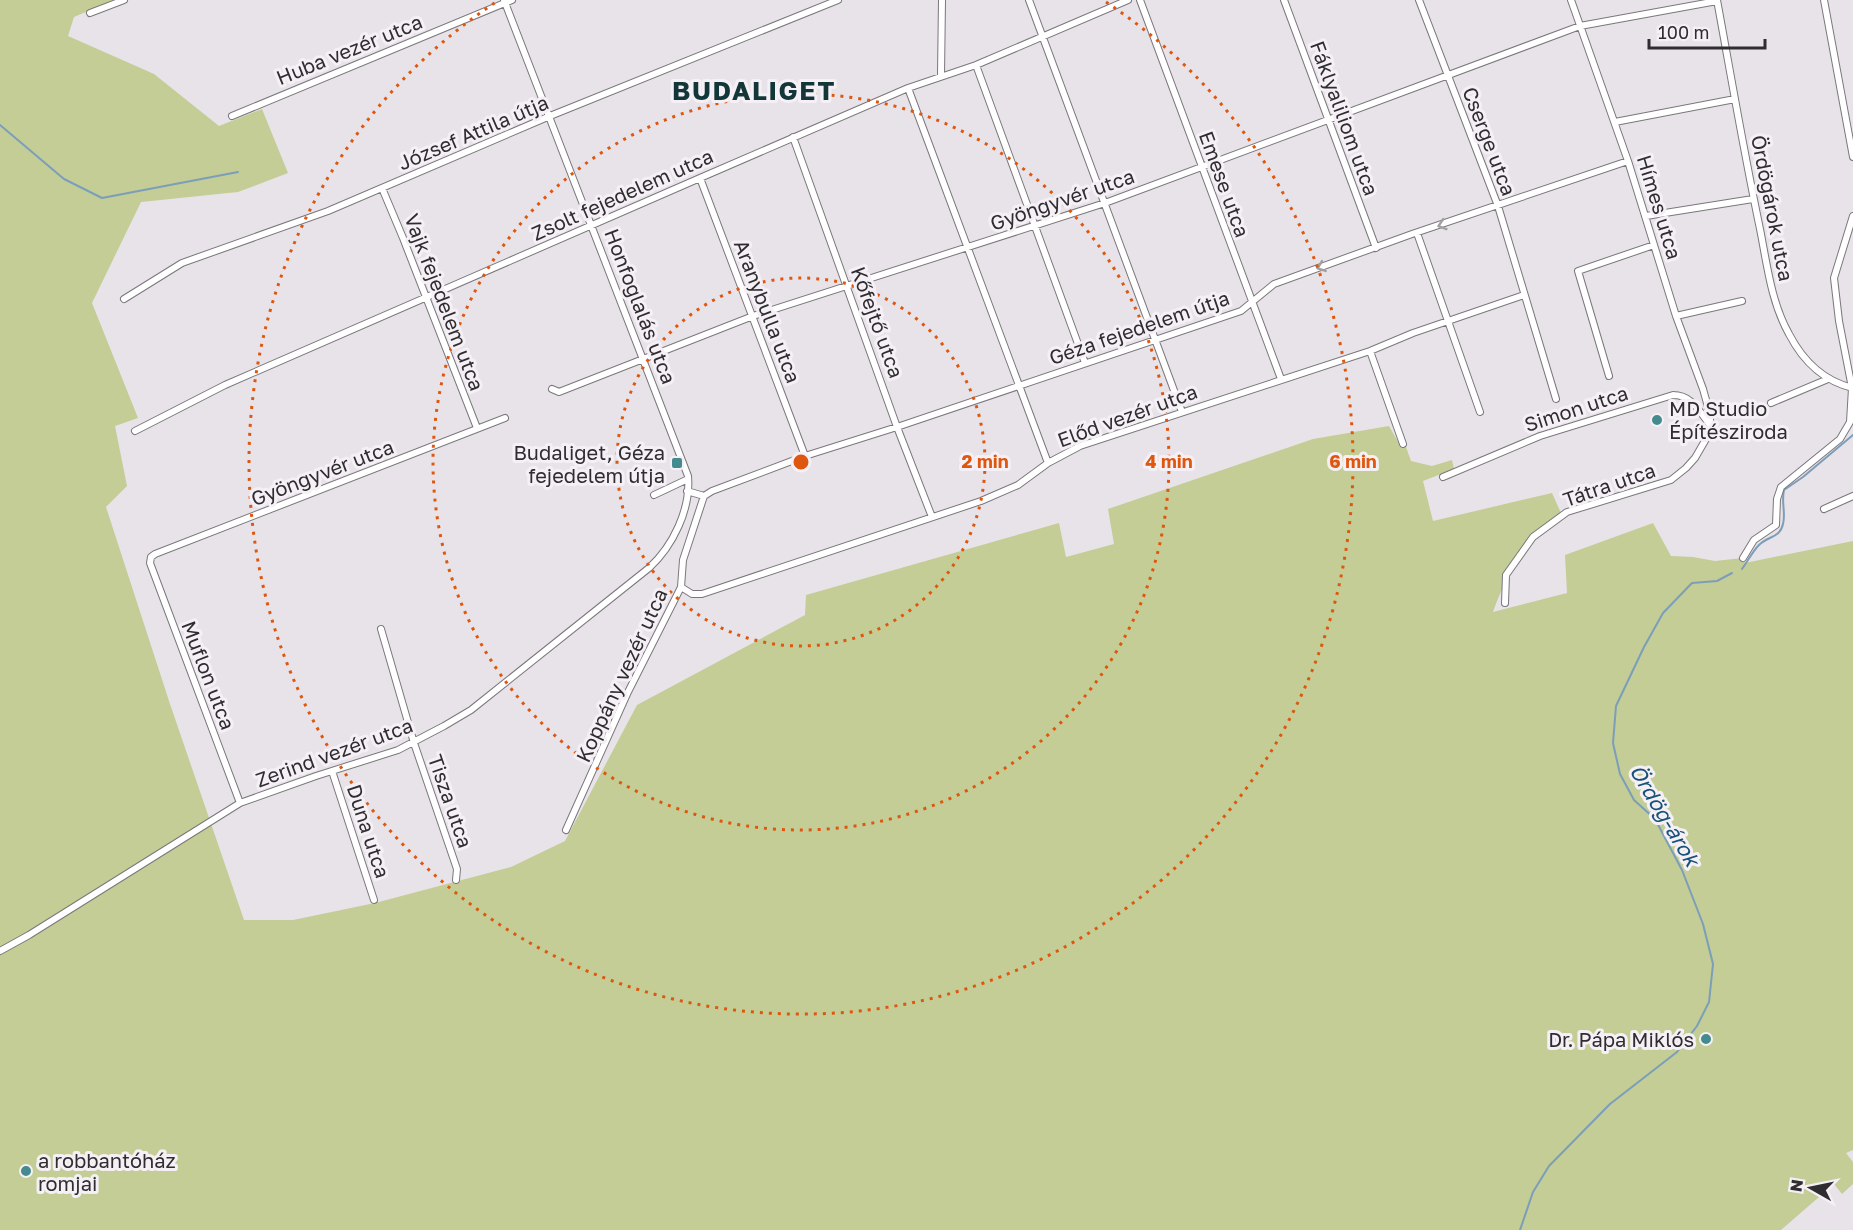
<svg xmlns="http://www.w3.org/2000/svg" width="1853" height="1230" viewBox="0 0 1853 1230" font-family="'Golos Text',sans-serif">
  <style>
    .green { fill: #c4cd95 }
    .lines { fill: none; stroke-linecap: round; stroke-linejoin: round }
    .stream { stroke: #7b9eba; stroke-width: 2 }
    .minor-casing { stroke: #7b777c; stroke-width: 8 }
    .minor { stroke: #fff; stroke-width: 6 }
    .oneway { stroke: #a1a0a1 }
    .ring { fill: none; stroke: #df570e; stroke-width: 3; stroke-dasharray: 3 6 }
    .poi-dot { fill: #438b8f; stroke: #f5f0f5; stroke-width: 2 }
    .labels { text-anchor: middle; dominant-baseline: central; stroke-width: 6; stroke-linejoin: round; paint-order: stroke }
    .street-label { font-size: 20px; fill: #2f2d2f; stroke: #f5f0f5 }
    .poi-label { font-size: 20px; fill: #2f2d2f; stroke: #f5f0f5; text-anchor: start }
    .water-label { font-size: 21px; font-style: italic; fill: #175177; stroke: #f5f0f5 }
    .district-label { font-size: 26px; font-weight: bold; letter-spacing: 1.5px; fill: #133638; stroke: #f5f0f5 }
    .centre { fill: #df570e; stroke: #f5f0f5; stroke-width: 3 }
    .ring-label { font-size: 18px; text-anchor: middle; font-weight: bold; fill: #df570e; stroke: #f5f0f5; stroke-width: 6; stroke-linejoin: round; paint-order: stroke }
  </style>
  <rect width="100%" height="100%" fill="#e8e3e8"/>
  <!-- green -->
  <path class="green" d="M0,0H114L74,17L68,36L154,74L219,126L262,109L288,173L238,192L141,202L92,303L138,418L115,426L127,486L106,507L170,704L244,920H293L375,903L511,867L565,841L637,705L805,615L806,595L1059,523L1066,557L1114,544L1108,509L1313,439L1389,426L1401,447H1406L1411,461L1432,466L1452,460L1454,469L1423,481L1433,521L1552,493L1561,513C1529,538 1506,574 1493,612L1567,593L1565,555L1653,523L1671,556L1693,557L1715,561L1743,558L1745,563L1853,541V1150L1846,1153L1853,1162V1184L1842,1194L1834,1184L1781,1230H0Z"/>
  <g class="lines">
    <!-- stream -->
    <path class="stream" d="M0,125L64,179L102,198L238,172
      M1742,569C1748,561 1752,552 1759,545C1768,536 1780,538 1783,524C1786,513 1781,502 1784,490L1803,477L1853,435
      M1520,1230L1533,1192L1549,1166L1610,1104L1677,1052L1697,1026L1709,1002L1713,964L1703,924L1682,870L1655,819L1634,800L1620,774L1613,743L1616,706L1644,647L1663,613L1692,583L1717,581L1732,573"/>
    <!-- minor casing -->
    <g class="minor-casing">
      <path id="minor" d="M1029,0L1182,412
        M1140,0L1281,379
        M1284,0L1376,248
        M1419,0L1498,206L1556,399
        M1717,0C1731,76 1744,153 1760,229C1767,264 1771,302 1789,334C1803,361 1823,381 1853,388
        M1824,0L1853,157
        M90,13L124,0
        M976,65L1085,363
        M941,75L942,0
        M908,88L1048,463
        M232,116L512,0
        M1615,122L1735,99
        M793,137L897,427L932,517
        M700,178L805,456
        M382,188L403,238L477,428
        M1646,216L1753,199
        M1417,233L1480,412
        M124,299L182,263L328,211L550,116L838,0
        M1676,316L1742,301
        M1370,351L1403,444
        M1609,376L1578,271L1654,245
        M552,389L559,392L753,316L1105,203L1580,26L1717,1
        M1771,403L1828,379
        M135,431L225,385L700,178L908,88L976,65L1128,0
        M1443,477L1540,436L1673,395C1692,395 1699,411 1710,425
        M687,491L704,496
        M654,495L688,479
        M704,496L712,491L805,456L897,427L1241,311L1274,284L1412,234L1628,161
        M1824,509L1853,496
        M1743,558L1754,540L1776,525L1777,499L1781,487L1840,439L1850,422L1852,388L1839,321L1834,278L1853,216
        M681,587L692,594H702L981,501L1018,485L1048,463L1080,446L1370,351L1413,333L1524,295
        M1505,603L1506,575L1533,537L1567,512L1671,480L1686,468L1695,458L1706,439L1710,426V414L1703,389L1676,316L1628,161L1571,0
        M381,629L414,743L457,869L456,880
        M332,771L374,900
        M240,803L150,563L151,557L155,554L505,418
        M566,830L627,694L677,595L681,587L683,560L704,496
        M0,951L29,935L240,803L316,776L398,750L444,726L471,710L649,568C673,546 691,509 688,476L504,0"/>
    </g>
    <!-- minor -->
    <use href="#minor" class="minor"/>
  </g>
  <!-- one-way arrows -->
  <defs><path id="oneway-chevron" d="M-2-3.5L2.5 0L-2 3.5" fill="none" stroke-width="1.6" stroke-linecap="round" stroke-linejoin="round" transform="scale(1.5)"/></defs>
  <g class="oneway">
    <use href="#oneway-chevron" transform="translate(1442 225) rotate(162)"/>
    <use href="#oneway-chevron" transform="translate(1321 267) rotate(160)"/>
  </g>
  <!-- distance rings -->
  <g class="ring">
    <circle cx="801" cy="462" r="184"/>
    <circle cx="801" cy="462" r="368"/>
    <path d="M1106 2A552 552 0 1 1 496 2"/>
  </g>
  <!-- markers -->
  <g class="poi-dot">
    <circle cx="1657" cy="420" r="6"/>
    <rect x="671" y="457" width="12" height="12" rx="3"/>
    <circle cx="1706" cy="1039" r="6"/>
    <circle cx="26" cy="1171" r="6"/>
  </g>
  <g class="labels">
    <!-- street labels -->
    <g class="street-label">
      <text transform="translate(349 49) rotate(-22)">Huba vezér utca</text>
      <text transform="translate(1345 118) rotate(70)">Fáklyaliliom utca</text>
      <text transform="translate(473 132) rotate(-23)">József Attila útja</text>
      <text transform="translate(1490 141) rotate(69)">Cserge utca</text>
      <text transform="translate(1225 184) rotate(70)">Emese utca</text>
      <text transform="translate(622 194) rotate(-24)">Zsolt fejedelem utca</text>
      <text transform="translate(1062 199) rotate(-19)">Gyöngyvér utca</text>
      <text transform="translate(1660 207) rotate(73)">Hímes utca</text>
      <text transform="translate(1773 208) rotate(79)">Ördögárok utca</text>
      <text transform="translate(445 302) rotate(69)">Vajk fejedelem utca</text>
      <text transform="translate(641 306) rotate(69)">Honfoglalás utca</text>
      <text transform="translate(768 311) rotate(69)">Aranybulla utca</text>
      <text transform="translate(878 322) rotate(70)">Kőfejtő utca</text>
      <text transform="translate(1139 327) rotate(-19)">Géza fejedelem útja</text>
      <text transform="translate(1576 408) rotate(-18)">Simon utca</text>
      <text transform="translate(1127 415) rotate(-20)">Előd vezér utca</text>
      <text transform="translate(322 472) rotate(-21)">Gyöngyvér utca</text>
      <text transform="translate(1609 484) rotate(-19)">Tátra utca</text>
      <text transform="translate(209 675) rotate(69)">Muflon utca</text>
      <text transform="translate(621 675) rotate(-65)">Koppány vezér utca</text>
      <text transform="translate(334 752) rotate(-20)">Zerind vezér utca</text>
      <text transform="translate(451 801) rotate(71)">Tisza utca</text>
      <text transform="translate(369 831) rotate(72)">Duna utca</text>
    </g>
    <!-- poi labels -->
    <g class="poi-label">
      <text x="1669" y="408">MD Studio<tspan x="1669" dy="23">Építésziroda</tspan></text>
      <text x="665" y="452" text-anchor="end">Budaliget, Géza<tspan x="665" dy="23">fejedelem útja</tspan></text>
      <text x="1694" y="1039" text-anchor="end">Dr. Pápa Miklós</text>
      <text x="38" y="1160">a robbantóház<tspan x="38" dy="23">romjai</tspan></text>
    </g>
    <!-- water labels -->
    <g class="water-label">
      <text transform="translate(1665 815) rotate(59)">Ördög-árok</text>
    </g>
    <!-- district labels -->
    <g class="district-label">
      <text x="754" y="90">BUDALIGET</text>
    </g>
  </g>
  <circle cx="801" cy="462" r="9" class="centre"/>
  <g class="ring-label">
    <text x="985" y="468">2 min</text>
    <text x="1169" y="468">4 min</text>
    <text x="1353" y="468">6 min</text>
  </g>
  <!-- north arrow -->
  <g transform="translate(1811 1188) rotate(279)" stroke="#f5f0f5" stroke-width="4.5" paint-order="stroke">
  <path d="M0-4.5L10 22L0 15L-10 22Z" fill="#2f2d2f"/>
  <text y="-9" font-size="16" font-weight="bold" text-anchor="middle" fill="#2f2d2f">N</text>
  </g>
  <!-- scale -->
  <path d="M1649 39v9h116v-9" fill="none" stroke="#2f2d2f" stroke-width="3"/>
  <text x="1658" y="39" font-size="18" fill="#2f2d2f" stroke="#f5f0f5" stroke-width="4.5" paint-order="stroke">100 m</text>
</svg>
